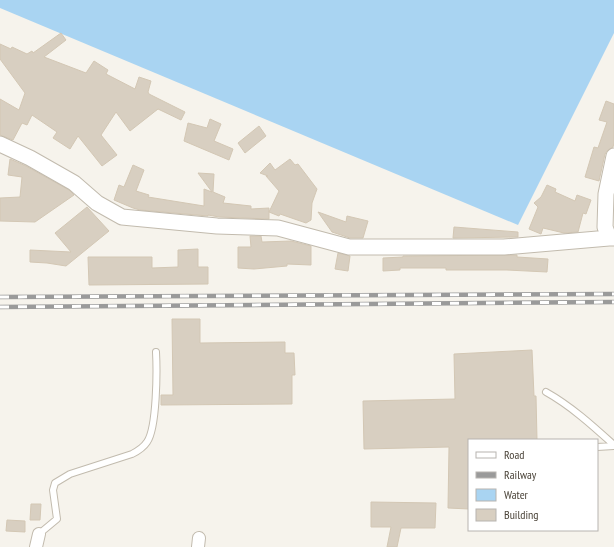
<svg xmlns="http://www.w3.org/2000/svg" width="614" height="547" viewBox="0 0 614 547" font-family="'PT Sans Narrow',sans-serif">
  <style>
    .water { fill: #a9d4f2 }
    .building { fill: #d8cfc1; stroke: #d3c7b4 }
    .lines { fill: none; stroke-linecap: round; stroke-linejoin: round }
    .service-casing { stroke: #c2bbae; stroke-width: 8 }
    .minor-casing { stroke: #c2bbae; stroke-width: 14 }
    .tertiary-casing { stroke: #c2bbae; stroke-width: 17 }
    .service { stroke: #fff; stroke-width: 6 }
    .minor { stroke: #fff; stroke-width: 12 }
    .tertiary { stroke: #fff; stroke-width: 15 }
    .rail-casing { stroke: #9a9a9a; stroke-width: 4.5 }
    .rail { stroke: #fff; stroke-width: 3; stroke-dasharray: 9; stroke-linecap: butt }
  </style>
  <rect width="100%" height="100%" fill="#f6f3ec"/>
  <!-- water -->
  <path class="water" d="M0,0H614V33L518,225L0,8Z"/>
  <!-- building -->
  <path class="building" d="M61,33L66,40L44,57L86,73L94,61L108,70L106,74L135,89L139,77L151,81L148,92L149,94L185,112L181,120L158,109L130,131L116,112L101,135L117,155L102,166L78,136L70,149L53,138L57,132L32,115L27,125L22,123L13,140L0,135V99L19,110L25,93L0,59V44L11,49L12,47L27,54L32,51L33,53Z
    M606,101L614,104V143L613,147L608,150L605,154L599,181L585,177L594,147L598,148L607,122L599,120Z
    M210,119L221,124L214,141L233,149L229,160L184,141L188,123L207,128Z
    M259,126L266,136L245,153L238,143Z
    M10,159L26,166L69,190L74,195L35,222L0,221V198L20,197L22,177L8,175Z
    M290,159L295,165L298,164L317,189L312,203L311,220L306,223L280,214L279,216L269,212L279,191L266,176H268L260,173L270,163L275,170Z
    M133,165L144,170L136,191L149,195L148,197L204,206V189L212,192L198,173L214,174L213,192L225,197L223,203L251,206V209L269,208V219L219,217L208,215V216L140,210L133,208L114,200L119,185L124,187Z
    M547,185L556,189L555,192L575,201L577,195L591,200L586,214L583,213L578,232L564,233L543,228L541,234L529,229L538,207L534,203L541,197Z
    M87,207L109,231L66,266L47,263L30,262V250L71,252L55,233Z
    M318,212L346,222L347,216L368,221L363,238H350L332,232Z
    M454,227L518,232V237L453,238Z
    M250,236H261L262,242L291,241L311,246V265L287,264V266L254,269L238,268V247H251Z
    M198,249V267H208V284L89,285L88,257H152V268L178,267V250Z
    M338,253L350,256L348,271L335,269Z
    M517,255V257L548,259L547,272L507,270H446V268H400V270L383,271V258L403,257V256Z
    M172,319H200V343L285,342V353H294L295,375H292V404L161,405V395H173Z
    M532,350L534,396H536L537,440H469V509L448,508L449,447L364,449L363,401L455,399L454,354Z
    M371,502L436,503L435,528H401L397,547H387L391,527H371Z
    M31,504H41L40,520H30Z
    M7,520L25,521V532L6,531Z"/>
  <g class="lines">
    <!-- service casing -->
    <g class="service-casing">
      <path id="service" d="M546,392C571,406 593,426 614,445
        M597,447L614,446
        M39,534L57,519L53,490L55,483L70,474L132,454C138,451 143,448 147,442C157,428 157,370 156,352"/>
    </g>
    <!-- minor casing -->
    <g class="minor-casing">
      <path id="minor" d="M36,547L39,534
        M198,547L199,538"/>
    </g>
    <!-- tertiary casing -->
    <g class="tertiary-casing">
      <path id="tertiary" d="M0,144L30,158L74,183L97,203L122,217L217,226L278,228L349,247H504L609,238
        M614,156L606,194L605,227L609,238H614"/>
    </g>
    <!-- service -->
    <use href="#service" class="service"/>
    <!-- minor -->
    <use href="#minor" class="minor"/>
    <!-- tertiary -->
    <use href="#tertiary" class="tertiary"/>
    <!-- rail casing -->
    <g class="rail-casing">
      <path id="rail" d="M0,297L614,294
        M0,307L614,302"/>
    </g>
    <!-- rail -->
    <use href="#rail" class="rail"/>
  </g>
  <!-- legend -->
  <rect x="468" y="439" width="130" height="92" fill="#ffffff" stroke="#b7b4b0"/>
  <rect x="476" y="452" width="20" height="6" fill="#ffffff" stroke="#b7b4b0"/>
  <text x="504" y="459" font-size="12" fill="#4b4439">Road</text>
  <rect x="476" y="472" width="20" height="6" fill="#9a9a9a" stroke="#b7b4b0"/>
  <text x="504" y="479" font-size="12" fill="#4b4439">Railway</text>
  <rect x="476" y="489" width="20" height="12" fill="#a9d4f2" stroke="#b7b4b0"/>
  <text x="504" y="499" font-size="12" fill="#4b4439">Water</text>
  <rect x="476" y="509" width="20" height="12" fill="#d8cfc1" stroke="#b7b4b0"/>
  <text x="504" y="519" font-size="12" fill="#4b4439">Building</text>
</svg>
